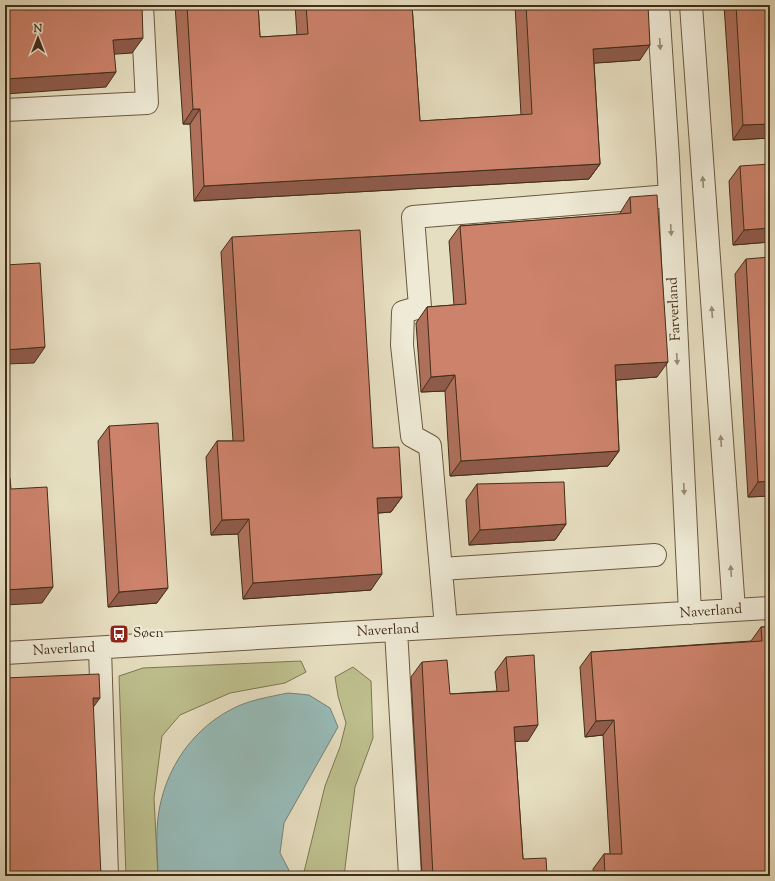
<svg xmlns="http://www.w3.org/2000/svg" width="775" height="881" viewBox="0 0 775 881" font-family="'Sorts Mill Goudy',serif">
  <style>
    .green { fill: #bdbf8d; stroke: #807652 }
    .water { fill: #97bbb8; stroke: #758278 }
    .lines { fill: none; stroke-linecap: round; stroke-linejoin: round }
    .minor-casing { stroke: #6b5941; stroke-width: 24 }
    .minor { stroke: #efead6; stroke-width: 22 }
    .wall { fill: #af705c; stroke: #422d17 }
    .shaded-wall { fill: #8f5b4b; stroke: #422d17 }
    .building { fill: #cc826b; stroke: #422d17 }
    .oneway { fill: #988c76 }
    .labels { text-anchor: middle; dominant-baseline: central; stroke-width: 4; stroke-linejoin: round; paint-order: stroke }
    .street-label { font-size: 14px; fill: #422d17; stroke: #efead6 }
    .poi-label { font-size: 14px; fill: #422d17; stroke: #efead6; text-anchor: start }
  </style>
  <rect width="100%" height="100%" fill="#e6dec0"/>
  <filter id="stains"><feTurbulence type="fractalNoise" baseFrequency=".005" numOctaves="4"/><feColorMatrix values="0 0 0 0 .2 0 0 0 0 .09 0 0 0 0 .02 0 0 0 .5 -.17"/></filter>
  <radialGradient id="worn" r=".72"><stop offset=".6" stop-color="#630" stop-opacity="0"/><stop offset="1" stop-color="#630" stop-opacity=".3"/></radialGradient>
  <!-- green -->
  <path class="green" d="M301,661L306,672L285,683L230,693L180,715L162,736L154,798L158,876H126L119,676L143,668Z
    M353,667L371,681L373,738L355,787L344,876H303L325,786L340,747L346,723L338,696L335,677Z"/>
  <!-- water -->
  <path class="water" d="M288,693L309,695L330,708L338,727L284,823L280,853L292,876H158C158,861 156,845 157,830C159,779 187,732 232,709C249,700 269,697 288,693Z"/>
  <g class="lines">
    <!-- minor casing -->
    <g class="minor-casing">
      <path id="minor" d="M658,5L668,158L690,613
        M691,5L734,610
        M5,110L147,103L142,5
        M441,569L655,555
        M446,627L430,446L412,436L402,345L403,312L420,307L413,217L669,196
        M396,630L410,876
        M100,648L107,876
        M5,653L770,608"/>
    </g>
    <!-- minor -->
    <use href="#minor" class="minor"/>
  </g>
  <!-- wall -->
  <path class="wall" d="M175,5H258L260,37L297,35L295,5H412L420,121L521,115L515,5H648L640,60L594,63L600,164L589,179L194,201L190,124H183Z
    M724,5H770V138L733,140Z
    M740,166L770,242L733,245L729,181Z
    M630,197L657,377L616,380L619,451L608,466L450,476L445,391L421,392L416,323L427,307L454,305L449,241L460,226L620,214V213Z
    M232,237L373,448L402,497L391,512L378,513L371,590L243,599L238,534L211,535L206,457L217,441H233L221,252Z
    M746,259L770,496L748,497L735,274Z
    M109,426L157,603L108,607L98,441Z
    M477,484L566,524L555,540L469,545L466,500Z
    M761,627H770V876H594L593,869L604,854H610L603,735L585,737L580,667L591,652L751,641Z
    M506,657L528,741H515L523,859L547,876H422L411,677L422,662L450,694L497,691L495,672Z"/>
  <!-- shaded-wall -->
  <path class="shaded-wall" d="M143,38L132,53L102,55L113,40Z
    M650,45L640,60L582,64L593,49Z
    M116,72L106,87L5,94V79Z
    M193,109H200L190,124H183Z
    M770,124V138L733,140L743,125Z
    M600,164L589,179L194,201L204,186Z
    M770,228V242L733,245L744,230Z
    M45,347L34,363L5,364V350Z
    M668,362L657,377L604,381L615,365Z
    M455,375L445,391L421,392L431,377Z
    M619,451L608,466L450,476L461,461Z
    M770,481V496L748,497L758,482Z
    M402,497L391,512L366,514L377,498Z
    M249,519L238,534L211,535L222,520Z
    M566,524L555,540L469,545L480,530Z
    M382,574L371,590L243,599L253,583Z
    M53,587L42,603L5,605V590Z
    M168,588L157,603L108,607L119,592Z
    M93,698H100L89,713Z
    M614,720L603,735L585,737L596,721Z
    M538,725L528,741L503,742L514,727Z"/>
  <!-- building -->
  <path class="building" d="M5,5H142L143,38L113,40L116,72L5,79Z
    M187,5H258L260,37L308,34L306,5H412L420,121L532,114L526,5H648L650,45L593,49L600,164L204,186L200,109H193Z
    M736,5H770V124L743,125Z
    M770,164V228L744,230L740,166Z
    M657,195L668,362L615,365L619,451L461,461L455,375L431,377L427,307L466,304L460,226L631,213L630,197Z
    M360,230L373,448L399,447L402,497L377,498L382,574L253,583L249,519L222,520L217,441H244L232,237Z
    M770,257V481L758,482L746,259Z
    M40,263L45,347L5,350V265Z
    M158,423L168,588L119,592L109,426Z
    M10,478L11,489L47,487L53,587L5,590V479Z
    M564,482L566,524L480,530L477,484Z
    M761,627H770V876H605L604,854H622L614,720L596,721L591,652L762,641Z
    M534,655L538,725L514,727L523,859L546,858L547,876H433L422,662L447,660L450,694L509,691L506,657Z
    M99,674L100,698H93L101,876H5V678Z"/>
  <!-- one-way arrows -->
  <defs><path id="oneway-solid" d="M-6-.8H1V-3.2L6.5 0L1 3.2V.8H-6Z"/></defs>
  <g class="oneway">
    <use href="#oneway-solid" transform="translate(660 44) rotate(86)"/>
    <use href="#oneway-solid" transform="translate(703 182) rotate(-94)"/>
    <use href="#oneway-solid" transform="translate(671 230) rotate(87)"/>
    <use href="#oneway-solid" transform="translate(712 312) rotate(-94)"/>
    <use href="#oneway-solid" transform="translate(677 359) rotate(87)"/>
    <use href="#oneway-solid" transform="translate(721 441) rotate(-94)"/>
    <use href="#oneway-solid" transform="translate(684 489) rotate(87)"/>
    <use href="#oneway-solid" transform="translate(731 571) rotate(-94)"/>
  </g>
  <!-- icons -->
  <defs>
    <g id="bus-square" transform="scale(1)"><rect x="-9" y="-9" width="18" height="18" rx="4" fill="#8f2418" stroke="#efead6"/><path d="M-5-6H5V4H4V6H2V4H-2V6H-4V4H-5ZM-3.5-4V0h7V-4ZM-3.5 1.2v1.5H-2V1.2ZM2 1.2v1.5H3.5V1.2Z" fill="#fff"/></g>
  </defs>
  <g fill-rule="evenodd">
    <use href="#bus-square" x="119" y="634"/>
  </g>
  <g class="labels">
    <!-- street labels -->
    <g class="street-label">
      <text transform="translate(675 309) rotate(-93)">Farverland</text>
      <text transform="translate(711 612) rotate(-4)">Naverland</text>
      <text transform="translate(388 631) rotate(-3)">Naverland</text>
      <text transform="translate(64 650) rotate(-3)">Naverland</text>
    </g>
    <!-- poi labels -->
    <g class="poi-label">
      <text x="133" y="634">Søen</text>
    </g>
  </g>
  <!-- margin -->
  <rect width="775" height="881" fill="none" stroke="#e6dec0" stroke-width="20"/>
  <rect x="6" y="6" width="763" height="869" fill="none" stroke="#422d17" stroke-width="2"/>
  <rect x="10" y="10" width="755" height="861" fill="none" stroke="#422d17"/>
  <!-- north arrow -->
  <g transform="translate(38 38)" stroke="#efead6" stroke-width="3" paint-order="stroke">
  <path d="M0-3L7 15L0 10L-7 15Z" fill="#422d17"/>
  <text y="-6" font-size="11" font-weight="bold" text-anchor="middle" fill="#422d17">N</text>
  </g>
  <rect width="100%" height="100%" filter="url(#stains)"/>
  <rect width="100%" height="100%" fill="url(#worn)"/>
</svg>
